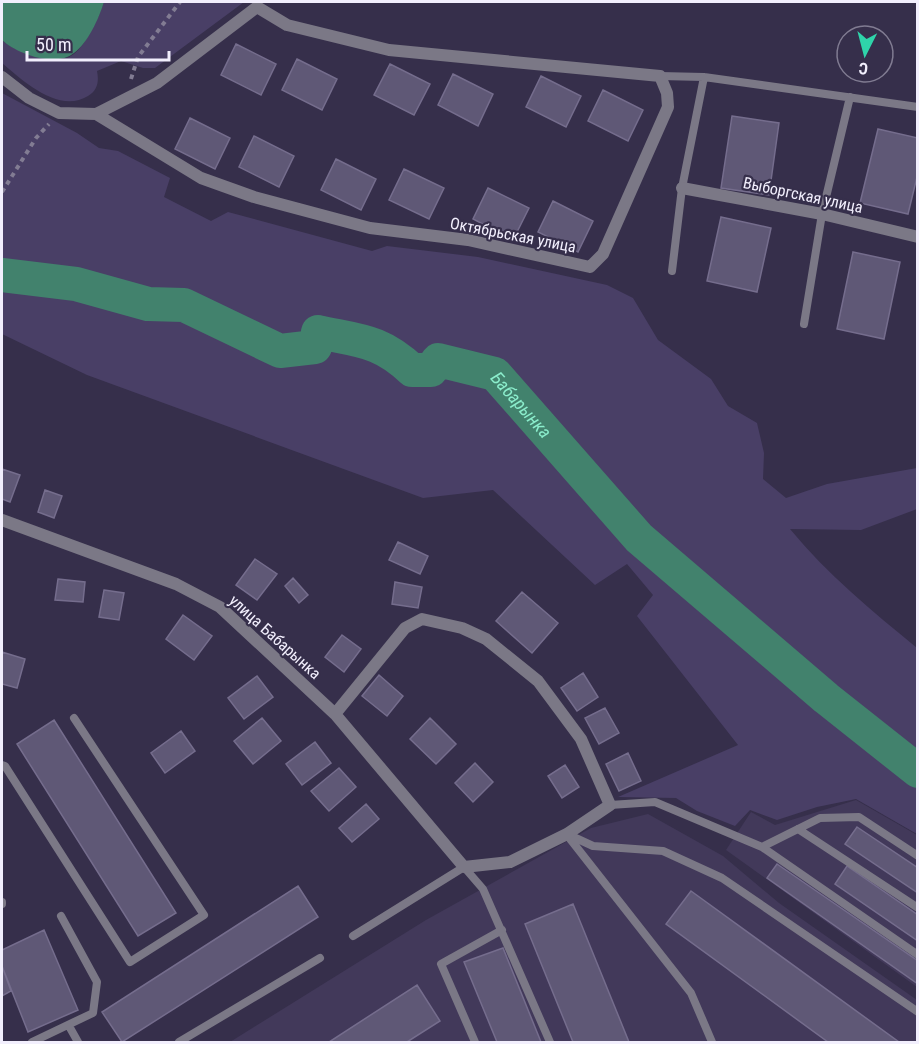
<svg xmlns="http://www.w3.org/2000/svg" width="919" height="1044" viewBox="0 0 919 1044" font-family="'Roboto Condensed',sans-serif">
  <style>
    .built { fill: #42395a }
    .green { fill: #493f66 }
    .water { fill: #42826d }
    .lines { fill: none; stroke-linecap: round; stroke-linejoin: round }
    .river { stroke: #42826d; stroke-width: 34 }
    .building { fill: #5f5876; stroke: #756d8d; stroke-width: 1.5 }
    .path { stroke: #827c93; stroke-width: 4; stroke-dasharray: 4.5 4.5; stroke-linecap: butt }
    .service { stroke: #7b7886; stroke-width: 8 }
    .minor { stroke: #7b7886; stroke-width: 12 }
    .labels { text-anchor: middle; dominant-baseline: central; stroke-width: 4.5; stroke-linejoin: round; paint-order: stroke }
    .street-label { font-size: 16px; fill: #f2effd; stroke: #362f4b }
    .water-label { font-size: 18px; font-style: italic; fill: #8bedcc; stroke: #362f4b }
  </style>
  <rect width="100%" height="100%" fill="#362f4b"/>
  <!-- built -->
  <path class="built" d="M856,800L917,835V987L726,850L751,812L775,825Z
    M648,814L723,856L779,903L917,1000V1042H230L426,920L591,828Z"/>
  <!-- green -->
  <path class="green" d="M104,2H244L155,68H143L121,61L97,71C99,81 98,90 88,96C59,114 23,81 2,63V40C11,48 20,50 31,54C42,57 58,61 69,57C84,51 99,16 104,2Z
    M2,93L77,133L99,148L118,151L170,178L164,197L211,221L228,212L372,251L387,246L478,257L607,285L633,298L658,340L711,379L728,406L757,423L764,453L763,479L786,498L827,484L917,468V509L861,530L790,529C827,574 872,611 917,648V834L856,799L817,807L777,820L750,810L735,826L697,811L676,798L618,797L738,745L637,616L653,595L627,564L595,585L493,490L423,498L87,375L2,334Z"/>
  <!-- water -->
  <path class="water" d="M2,2H104C99,18 88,43 74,53C56,68 17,54 2,40Z"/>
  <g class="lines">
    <!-- river -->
    <path class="river" id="s1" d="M2,275L76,284L148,304L184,305L280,351L315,347L318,332C360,341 380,340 412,370H431L438,360L495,374L639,538L826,698L918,771"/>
  </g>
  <!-- building -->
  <path class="building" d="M236,44L276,64L261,95L221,75Z
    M297,59L337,79L322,110L282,90Z
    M390,64L430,84L414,115L374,95Z
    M453,74L493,94L478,126L438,105Z
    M541,76L581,96L566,127L526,107Z
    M603,90L643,110L628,141L588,121Z
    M732,116L779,123L769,195L721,188Z
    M190,118L230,138L215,169L175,149Z
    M878,129L918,138V173L908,214L860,203Z
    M254,136L294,156L279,187L239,167Z
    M336,159L376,179L361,210L321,190Z
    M404,169L444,188L429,219L389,200Z
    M488,188L529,208L513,240L473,219Z
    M553,201L593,221L578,252L538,232Z
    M721,217L771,228L757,292L707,281Z
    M853,252L900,262L884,339L837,329Z
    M2,469L20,475L10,502L2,499Z
    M45,490L62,496L54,518L38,512Z
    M398,542L428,556L420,574L389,560Z
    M255,559L277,574L257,600L236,585Z
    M293,578L308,595L299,603L285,586Z
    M58,579L85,582L83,602L55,600Z
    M395,582L422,587L418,608L392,604Z
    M104,590L124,593L119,620L99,617Z
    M522,592L558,623L532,653L496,621Z
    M183,615L212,636L194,660L166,639Z
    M342,635L361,649L344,672L325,657Z
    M2,652L25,659L17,688L2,684Z
    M583,673L598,697L577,711L561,688Z
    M379,675L403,696L387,716L362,696Z
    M257,676L273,697L244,719L228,698Z
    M605,708L619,733L599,744L585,718Z
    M262,718L281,741L253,764L234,741Z
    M430,718L456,744L436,764L410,739Z
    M54,720L176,913L138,936L17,744Z
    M181,731L195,751L165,773L151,753Z
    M315,742L331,763L302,785L286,764Z
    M628,753L641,781L619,791L606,764Z
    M475,763L493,782L473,802L455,783Z
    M565,765L579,787L562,798L548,776Z
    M339,768L356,787L329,811L311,791Z
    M366,804L379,819L352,842L339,828Z
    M857,827L918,868V893L845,844Z
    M777,864L918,961V984L767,878Z
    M847,866L918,915V941L835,884Z
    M298,886L318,917L122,1042L102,1012Z
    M691,891L899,1042H828L666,924Z
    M573,904L629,1042H573L525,924Z
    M44,930L78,1010L28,1032L2,966V950Z
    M503,948L541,1042H497L464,962Z
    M2,966L11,991L2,996Z
    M417,985L440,1021L407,1042H329Z"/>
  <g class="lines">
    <!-- path -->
    <path class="path" d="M131,79L138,57L180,2
      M2,192L36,138L49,124"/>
    <!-- service -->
    <path class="service" d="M660,76L704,77L918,107
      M672,271L682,188L704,77
      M804,324L822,214L850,97
      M2,765L5,766L130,962L204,915L74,718
      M610,805L655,802L762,847L918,955
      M798,829L918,908
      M567,834L593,846L663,851L722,878L918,1012
      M567,835L691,993L712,1042
      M762,847L820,818L859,817L918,856
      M2,902V904
      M353,936L464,867L483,889L550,1042
      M69,1026L78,1042
      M32,1042L93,1013L97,982L61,916
      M179,1042L320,958
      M475,1042L441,964L502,930"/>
    <!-- minor -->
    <path class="minor" d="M257,7L287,25L389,50L660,76L667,93L668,107L603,254L590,267L468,240L370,228L254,197L201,178L96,114L157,83Z
      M2,77L29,98L59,113L96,114
      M682,188L822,214L918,237
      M2,520L176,584L220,607L335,714L464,867L510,862L567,834L610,805L581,739L538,681L486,639L462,628L422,619L405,628L335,714"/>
  </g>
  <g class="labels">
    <!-- street labels -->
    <g class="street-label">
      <text transform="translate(803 195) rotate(12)">Выборгская улица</text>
      <text transform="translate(513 235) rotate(11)">Октябрьская улица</text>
      <text transform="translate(275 637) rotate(42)">улица Бабарынка</text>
    </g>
    <!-- water labels -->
    <g class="water-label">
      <text stroke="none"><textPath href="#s1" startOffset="576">Бабарынка</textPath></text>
    </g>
  </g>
  <!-- border -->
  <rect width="919" height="1044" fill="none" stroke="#f2effd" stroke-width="6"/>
  <!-- north arrow -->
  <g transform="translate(865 54) rotate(186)"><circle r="28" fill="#362f4b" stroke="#817c92" stroke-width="1.5"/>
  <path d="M0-4.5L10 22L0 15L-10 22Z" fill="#2fd4aa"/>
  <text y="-9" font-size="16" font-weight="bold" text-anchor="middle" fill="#f2effd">С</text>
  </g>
  <!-- scale -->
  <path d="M27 51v9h142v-9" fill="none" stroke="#f2effd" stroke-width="3"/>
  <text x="36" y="51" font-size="18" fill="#f2effd" stroke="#362f4b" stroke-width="4.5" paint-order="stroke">50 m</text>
</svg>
